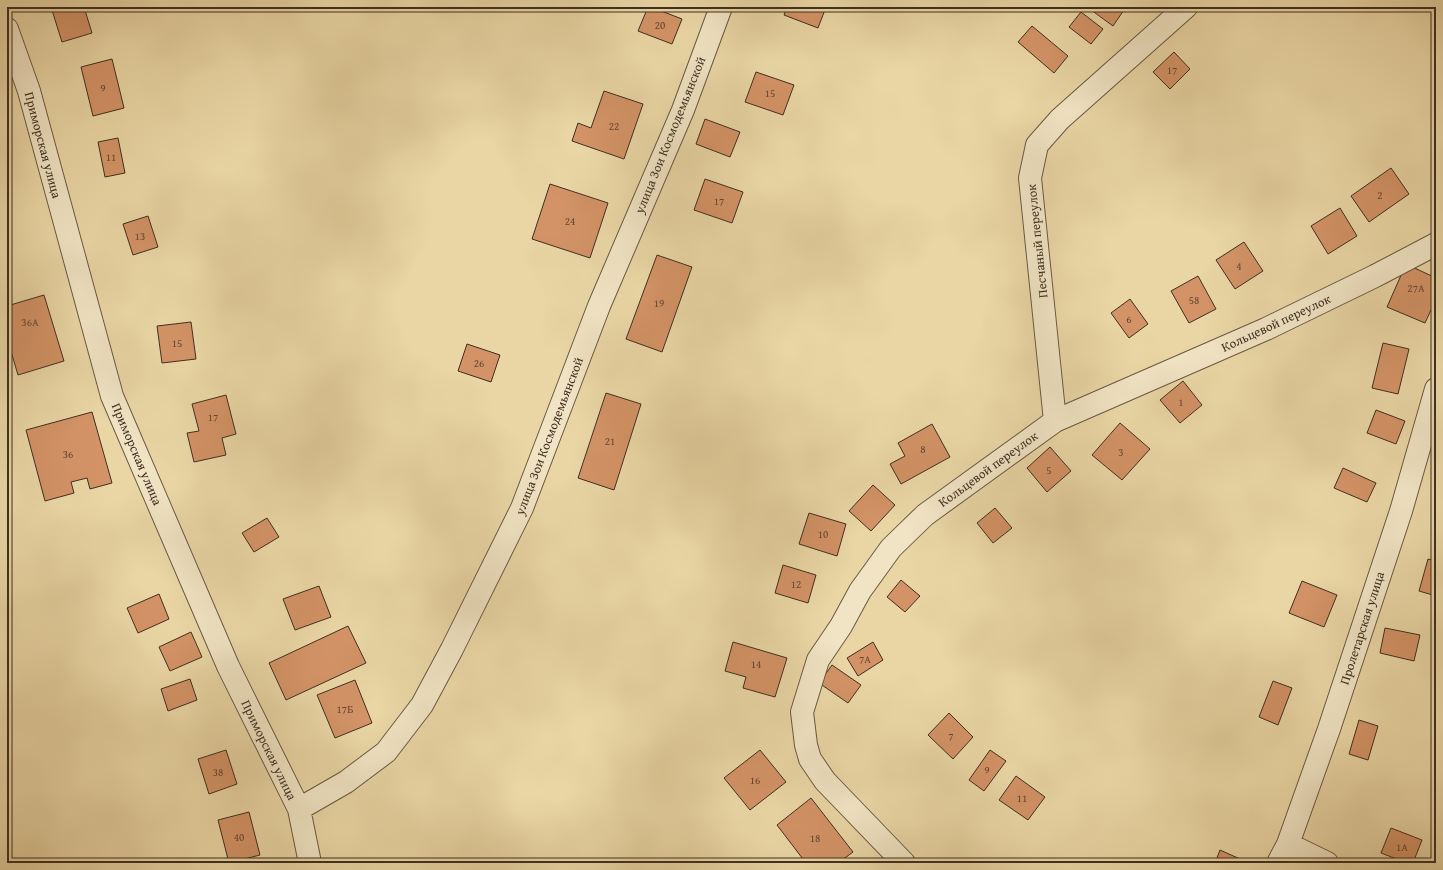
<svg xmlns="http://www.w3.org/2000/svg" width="1443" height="870" viewBox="0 0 1443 870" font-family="'Gentium Book Plus',serif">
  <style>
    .building { fill: #d39366; stroke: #3f2f22 }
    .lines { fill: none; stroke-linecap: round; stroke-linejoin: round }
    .minor-casing { stroke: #6a5943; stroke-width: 24 }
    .minor { stroke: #f1e4c4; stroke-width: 22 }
    .labels { text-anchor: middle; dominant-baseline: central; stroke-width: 3; stroke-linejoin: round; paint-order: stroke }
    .number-label { font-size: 11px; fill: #644833 }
    .street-label { font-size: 13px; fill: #3f2f22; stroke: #f1e4c4 }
  </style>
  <rect width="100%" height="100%" fill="#ead6a5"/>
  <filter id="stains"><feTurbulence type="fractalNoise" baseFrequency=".005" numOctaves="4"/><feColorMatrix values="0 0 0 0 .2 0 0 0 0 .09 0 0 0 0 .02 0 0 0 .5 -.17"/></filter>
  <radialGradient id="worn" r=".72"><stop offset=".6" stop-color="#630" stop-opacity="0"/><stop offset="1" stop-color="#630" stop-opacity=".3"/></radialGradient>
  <!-- building -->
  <path class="building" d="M51,7H84L92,33L62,42Z
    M648,7H651L682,19L672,44L638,31Z
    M787,7H826L818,28L784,15Z
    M1087,7H1126L1113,26Z
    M1081,12L1103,29L1091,44L1069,27Z
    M1032,26L1068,56L1054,73L1018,42Z
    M1174,52L1190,69L1170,89L1153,72Z
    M112,59L124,108L93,116L81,67Z
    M756,72L794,85L783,115L745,102Z
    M604,91L643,104L624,159L572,141L578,123L591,128Z
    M705,119L740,132L730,157L696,144Z
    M118,138L125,173L105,177L98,142Z
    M1391,168L1409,194L1369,222L1351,196Z
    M705,179L743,192L732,223L694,210Z
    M550,184L608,203L590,258L532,239Z
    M1340,208L1357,236L1328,254L1311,226Z
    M148,216L158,247L133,255L123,224Z
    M1244,242L1263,271L1235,289L1216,260Z
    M657,255L692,267L662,352L626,339Z
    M1406,264L1436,278V299L1425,323L1387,307Z
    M1198,276L1216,309L1189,323L1171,291Z
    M44,295L64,361L18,375L7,338V306Z
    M1130,299L1148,324L1129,338L1111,313Z
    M191,322L196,359L162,363L157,326Z
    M1383,343L1409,349L1398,394L1372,388Z
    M467,344L500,355L491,382L458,371Z
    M1183,381L1202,405L1180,423L1160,400Z
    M606,393L641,404L614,490L578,478Z
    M226,395L236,434L222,438L226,455L194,462L187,433L199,431L192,404Z
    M1376,410L1405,421L1396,444L1367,433Z
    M92,412L112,483L90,489L87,478L71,482L74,493L45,501L26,430Z
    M1120,423L1150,449L1122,480L1092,455Z
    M932,424L950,457L901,484L890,464L905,456L898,443Z
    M1050,447L1071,471L1047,492L1027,468Z
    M1343,468L1376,483L1367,502L1334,488Z
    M873,485L895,505L871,531L849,511Z
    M995,508L1012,528L993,543L977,523Z
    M809,513L846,524L837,556L799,544Z
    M267,518L279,537L254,552L242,533Z
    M1428,559L1436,561V596L1419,591Z
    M783,565L816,575L808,603L775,593Z
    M901,580L920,596L905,612L887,597Z
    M1302,581L1337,595L1324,627L1289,613Z
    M319,586L331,617L295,630L283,599Z
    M159,594L169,619L138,633L127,608Z
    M348,626L366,663L286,700L269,663Z
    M1385,628L1420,635L1414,661L1380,653Z
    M191,632L202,657L170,671L159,647Z
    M733,642L787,658L775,697L743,688L746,677L725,671Z
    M873,642L883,660L858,676L847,658Z
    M832,665L861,685L848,703L819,683Z
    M190,679L197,700L168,711L161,689Z
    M355,680L372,723L335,738L317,695Z
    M1273,681L1292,688L1278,725L1259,717Z
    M949,713L973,737L953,759L928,735Z
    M1359,720L1378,726L1368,760L1349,754Z
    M226,750L237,784L209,794L198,759Z
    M760,750L786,782L750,810L724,778Z
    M990,750L1006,761L984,791L969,780Z
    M1016,776L1045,797L1028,820L999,800Z
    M811,798L853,852L838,863H806L777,825Z
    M249,812L260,855L229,863L218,820Z
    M1391,828L1422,840L1413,863H1407L1381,853Z
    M1220,850L1249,863H1215Z"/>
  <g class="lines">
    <!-- minor casing -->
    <g class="minor-casing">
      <path id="minor" d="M7,29L29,91L112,396L228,666L299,809L310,863
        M1055,421L1030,178L1037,145L1060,119L1186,7
        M299,809L346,782L386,752L422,705L452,649L522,508L599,306L683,110L721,7
        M1288,844L1327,863
        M904,863L825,781L810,759L806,745L802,712L818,660L841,626L860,591L891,548L925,515L1055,421L1266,329L1375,276L1436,244
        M1278,863L1288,844L1329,729L1401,511L1436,389"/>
    </g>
    <!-- minor -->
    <use href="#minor" class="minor"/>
  </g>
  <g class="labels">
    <!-- number labels -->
    <g class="number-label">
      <text x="660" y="25">20</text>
      <text x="1172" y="70">17</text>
      <text x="103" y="88">9</text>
      <text x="770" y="93">15</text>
      <text x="614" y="126">22</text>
      <text x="111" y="157">11</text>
      <text x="1380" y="195">2</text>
      <text x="719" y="201">17</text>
      <text x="570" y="221">24</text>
      <text x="140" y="236">13</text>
      <text x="1239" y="266">4</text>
      <text x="1416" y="288">27А</text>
      <text x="1194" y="300">58</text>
      <text x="659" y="303">19</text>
      <text x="1129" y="319">6</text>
      <text x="30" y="322">36А</text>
      <text x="177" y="343">15</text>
      <text x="479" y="363">26</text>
      <text x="1181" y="402">1</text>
      <text x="213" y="417">17</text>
      <text x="610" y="441">21</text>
      <text x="923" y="449">8</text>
      <text x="1121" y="452">3</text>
      <text x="68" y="454">36</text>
      <text x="1049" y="470">5</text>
      <text x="823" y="534">10</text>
      <text x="796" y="584">12</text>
      <text x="865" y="659">7А</text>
      <text x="756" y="664">14</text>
      <text x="345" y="709">17Б</text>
      <text x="951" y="736">7</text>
      <text x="987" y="770">9</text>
      <text x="218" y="772">38</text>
      <text x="755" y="780">16</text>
      <text x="1022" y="798">11</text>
      <text x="239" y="837">40</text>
      <text x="815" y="838">18</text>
      <text x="1402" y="847">1А</text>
    </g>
    <!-- street labels -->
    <g class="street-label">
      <text transform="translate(670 135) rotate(-68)">улица Зои Космодемьянской</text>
      <text transform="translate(43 145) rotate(75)">Приморская улица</text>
      <text transform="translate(1037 241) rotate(-96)">Песчаный переулок</text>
      <text transform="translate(1276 323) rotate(-25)">Кольцевой переулок</text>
      <text transform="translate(549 436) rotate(-69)">улица Зои Космодемьянской</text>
      <text transform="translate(137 454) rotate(67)">Приморская улица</text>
      <text transform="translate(988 469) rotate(-36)">Кольцевой переулок</text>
      <text transform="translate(1362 628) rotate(-72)">Пролетарская улица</text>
      <text transform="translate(269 750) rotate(64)">Приморская улица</text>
    </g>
  </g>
  <!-- margin -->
  <rect width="1443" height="870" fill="none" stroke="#ead6a5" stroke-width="24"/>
  <rect x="8" y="8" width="1427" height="854" fill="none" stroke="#3f2f22" stroke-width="2"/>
  <rect x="12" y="12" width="1419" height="846" fill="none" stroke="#3f2f22"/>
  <rect width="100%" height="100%" filter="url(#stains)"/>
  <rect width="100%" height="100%" fill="url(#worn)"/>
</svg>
